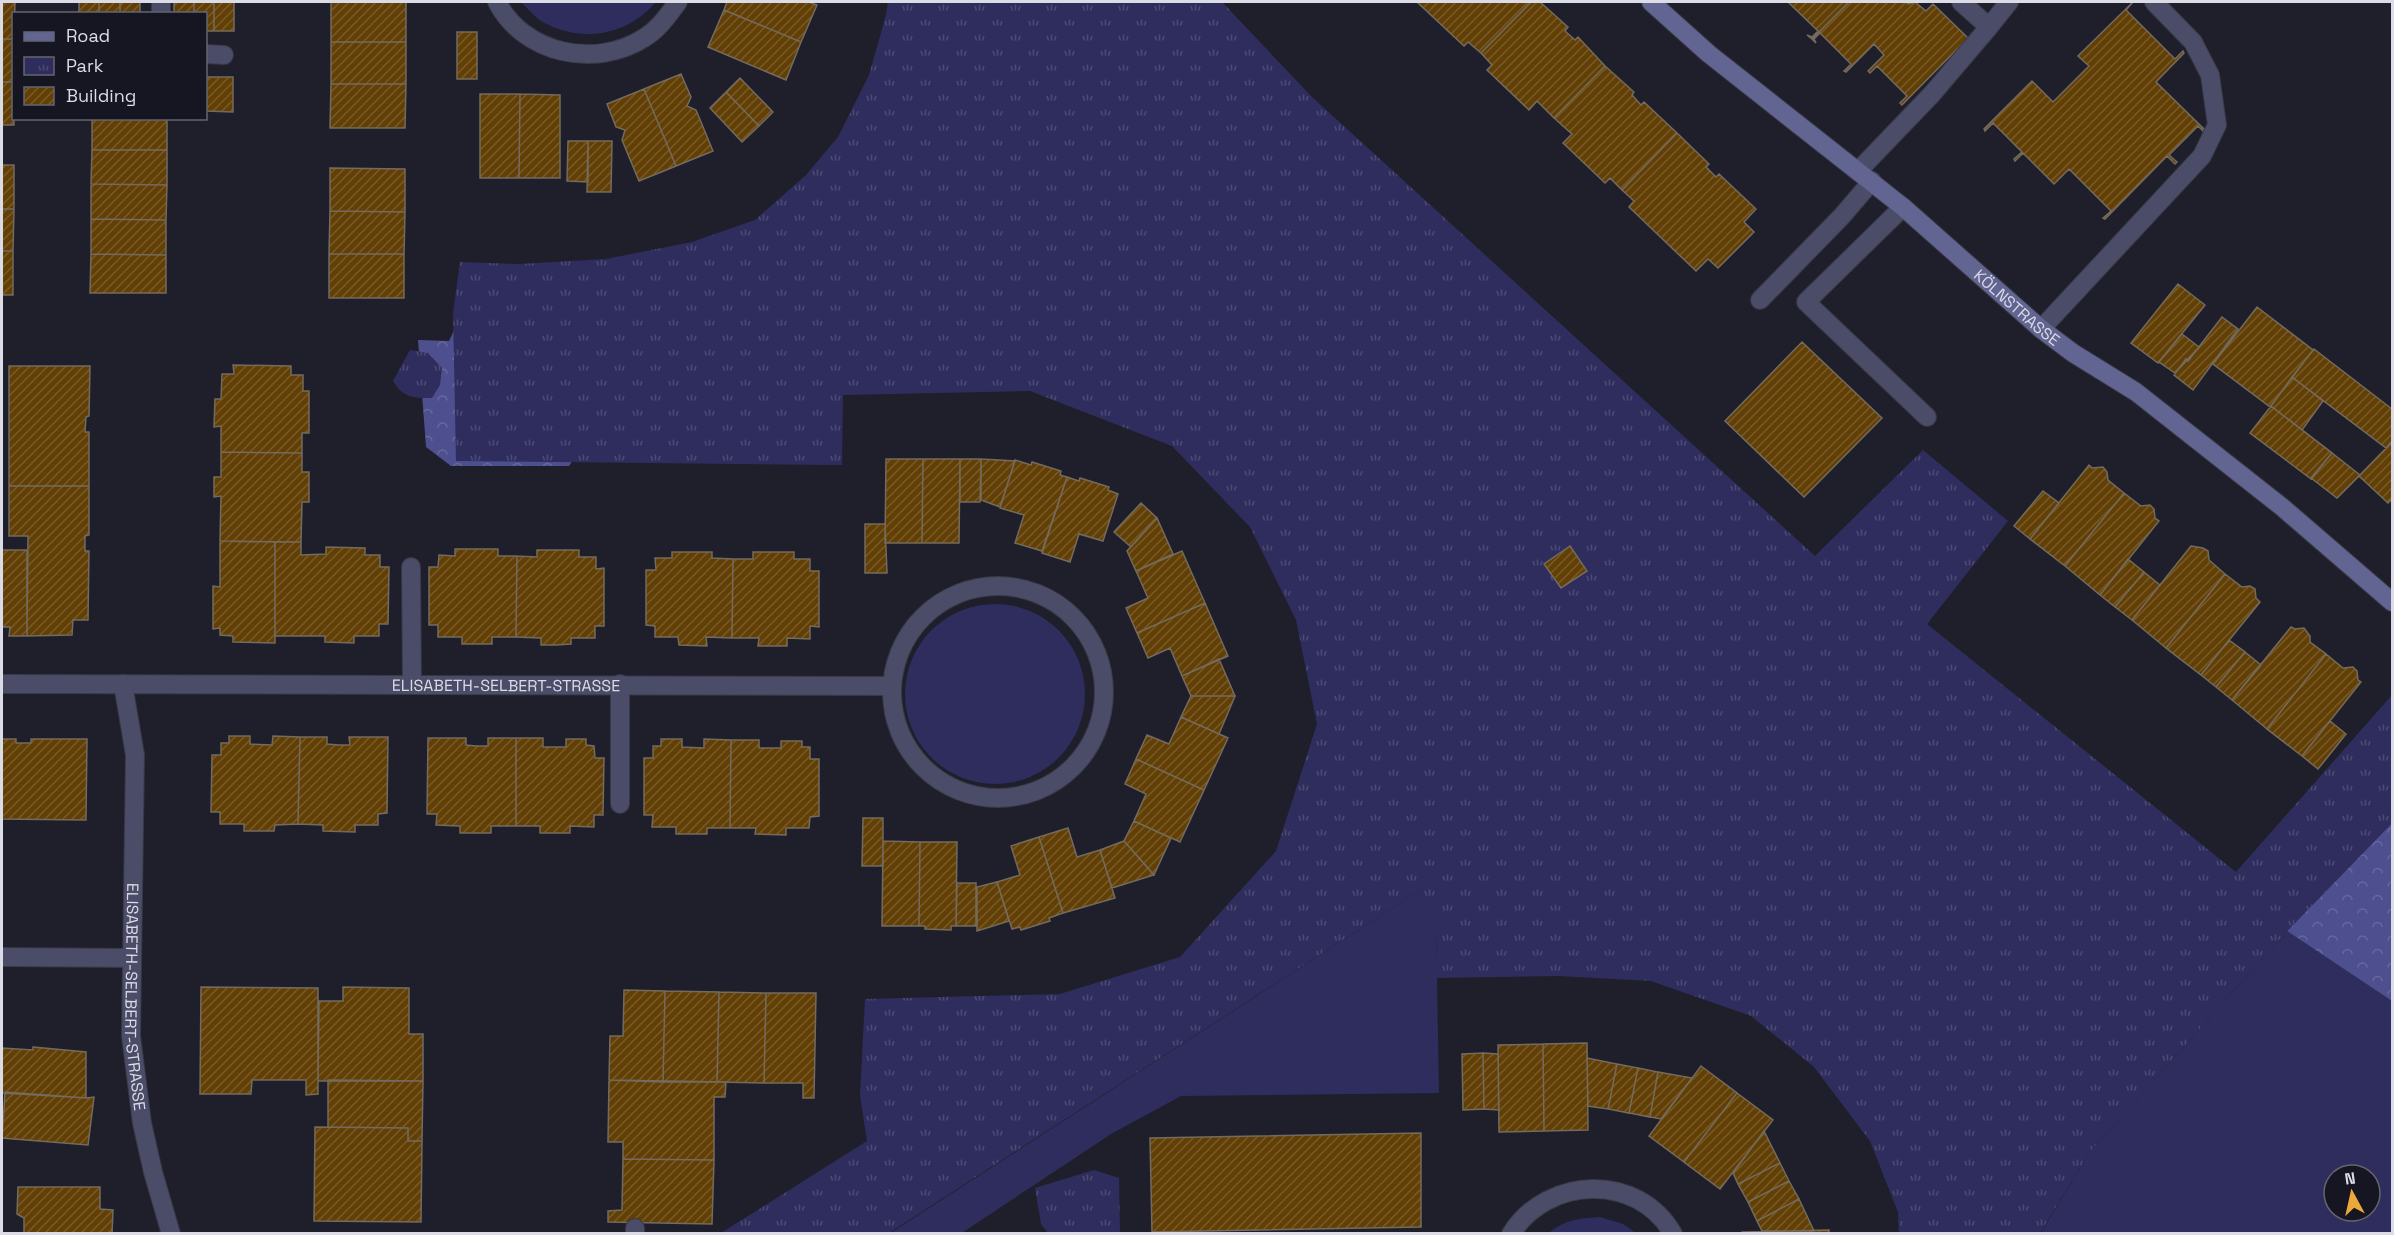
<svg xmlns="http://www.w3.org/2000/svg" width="2394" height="1235" viewBox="0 0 2394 1235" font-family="'Space Grotesk',sans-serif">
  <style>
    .grass { fill: #2e2d5d; fill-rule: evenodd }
    .forest { fill: url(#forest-crowns) }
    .park { fill: url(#park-tufts) }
    .building { fill: url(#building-hatch); stroke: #746b5e; stroke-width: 1.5 }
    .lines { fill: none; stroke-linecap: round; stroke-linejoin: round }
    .lane-casing { stroke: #383945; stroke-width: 20 }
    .street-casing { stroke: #383945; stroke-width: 20 }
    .secondary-casing { stroke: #383945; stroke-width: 20 }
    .lane { stroke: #4a4c68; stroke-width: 18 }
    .street { stroke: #4a4c68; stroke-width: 18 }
    .secondary { stroke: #626491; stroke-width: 18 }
    .labels { text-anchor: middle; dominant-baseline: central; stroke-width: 5; stroke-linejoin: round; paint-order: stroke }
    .street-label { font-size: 16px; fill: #dbdce5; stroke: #151621 }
  </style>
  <defs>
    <pattern id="forest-crowns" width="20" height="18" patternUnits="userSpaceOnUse" patternTransform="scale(1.5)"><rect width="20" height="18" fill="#4e4f8f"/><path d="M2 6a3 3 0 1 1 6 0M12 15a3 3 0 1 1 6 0" fill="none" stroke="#67689f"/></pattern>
    <pattern id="park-tufts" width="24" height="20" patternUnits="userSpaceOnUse" patternTransform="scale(1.5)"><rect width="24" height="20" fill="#2e2d5d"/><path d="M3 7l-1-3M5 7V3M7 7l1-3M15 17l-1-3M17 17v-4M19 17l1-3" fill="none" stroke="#4c4b74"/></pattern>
    <pattern id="building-hatch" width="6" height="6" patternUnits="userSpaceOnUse" patternTransform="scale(1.5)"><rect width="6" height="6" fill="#624005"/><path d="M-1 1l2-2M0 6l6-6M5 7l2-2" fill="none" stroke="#785b29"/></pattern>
  </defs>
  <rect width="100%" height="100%" fill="#1e1f2b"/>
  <!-- grass -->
  <path class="grass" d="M521,2H656C627,36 580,44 541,21C534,16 527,8 521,2Z
    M905 694a90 90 0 1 1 180 0a90 90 0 1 1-180 0Z
    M1420,890L1430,905L1436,922L1439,1093L1181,1096L1111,1134L962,1233L889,1234Z
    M2287,931L2392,1001V1233L2040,1234L2089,1153ZM2334,1175H2370V1211H2334Z
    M1600,1217L1623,1224L1636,1233H1549C1563,1220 1581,1218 1600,1217Z"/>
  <!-- forest -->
  <path class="forest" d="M457,324L579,451L569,466H451L426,447L418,340L449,341Z
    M2392,823V1001L2287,931Z"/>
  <!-- park -->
  <path class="park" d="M888,2H1222L1312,97L1815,556L1923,450L2008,521L1927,624L2236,872L2392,695V823L2287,931L2089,1153L2040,1233H1899L1898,1212L1870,1141L1814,1067L1751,1016L1651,981L1559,976L1436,978C1436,944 1441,919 1420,890L889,1233H721L867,1141L860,1095L865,999L1060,994L1180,957L1276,851L1317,724L1296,620L1250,527L1172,446L1030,391L843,395L842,465L456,461L453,313L460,262L519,264L606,259L692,242L755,220L806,175L838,137L869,75L886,15Z
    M410,350L428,353L442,368L440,385L432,398C414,398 403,398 393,381Z
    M1094,1170L1119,1178L1120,1233H1048L1041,1224L1035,1188Z"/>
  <!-- building -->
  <path class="building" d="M2,2H15L14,39H2Z
    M79,2H99V14H79Z
    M99,2H120V14H99Z
    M120,2H140V14H120Z
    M174,2H194V14H174Z
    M194,2H214V31H206V14H194Z
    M214,2H234V31H214Z
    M331,2H406V42H331Z
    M727,2H808L817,5L801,42L724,10Z
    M1417,2H1531L1481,53L1468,42L1464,46Z
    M1531,2H1540L1568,27L1565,31L1575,40L1578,37L1605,66L1554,118L1537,101L1529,110L1487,70L1492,65L1481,53Z
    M1788,2H1849L1812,39L1807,35L1812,37L1818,31Z
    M1849,2H1906L1908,4L1915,2L1926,11L1933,4L1968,38L1902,105L1900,103L1907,96L1877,66L1870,73L1868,71L1884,55L1874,44L1846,72L1844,71L1851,64L1820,33L1814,39L1816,43L1812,39Z
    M2133,2L2126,10L2175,59L2183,51L2184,53L2156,82L2207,132L2206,134L2198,126L2169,155L2177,162L2175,164L2167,156L2105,219L2103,218L2111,211L2069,169L2054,184L2023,153L2015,161L2014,159L2022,152L1993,123L1985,131L1984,129L2032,81L2053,102L2089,66L2078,56Z
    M724,10L801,42L786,80L708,47Z
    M457,32H477V79H457Z
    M2,39H14V82H2Z
    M331,42H406V84H331Z
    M1605,66L1634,92L1632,95L1641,105L1644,102L1677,133L1622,190L1610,178L1605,183L1563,143L1572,134L1554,118Z
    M681,74L691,97L687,106L696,110L713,151L676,166L644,89Z
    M206,77H233V112L206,111Z
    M740,78L773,112L759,126L726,92Z
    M2,82H14V125H2Z
    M331,84H406L405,128H330Z
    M644,89L676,166L639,181L622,140L625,130L616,127L607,104Z
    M726,92L759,126L742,142L710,108Z
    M480,94H520L519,178H480Z
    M520,94L560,95V178H519Z
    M92,118H167V150H92Z
    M1677,133L1709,164L1706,167L1716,177L1719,174L1756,209L1744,222L1754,232L1718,268L1708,259L1696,271L1629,207L1634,201L1622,190Z
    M568,141H588V182L567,181Z
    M588,141H612L611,192H587Z
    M92,150H167V185L91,184Z
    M2,165H14V209H2Z
    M330,168L405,169V212L330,211Z
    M91,184L167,185L166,220L91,219Z
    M2,209H14L13,251H2Z
    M330,211L405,212L404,254H329Z
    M91,219L166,220V255L91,254Z
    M2,251H13V295H2Z
    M91,254L166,255V293H90Z
    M329,254H404V298H329Z
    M2178,284L2205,305L2158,363L2131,343Z
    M2257,307L2313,350L2270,407L2213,364Z
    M2222,317L2238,329L2193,390L2174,375L2186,359L2188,361Z
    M2182,334L2199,347L2175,373L2159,362Z
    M1802,342L1882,418L1804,497L1725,421Z
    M2314,349L2392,409V441L2386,448L2292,377Z
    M233,365L291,366V375H303V391H309V433H302V453L221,452V426L214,427L215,399H221L222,374H234Z
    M9,366H90L89,416L86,417L85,432H89V486H9Z
    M2292,377L2323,401L2302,430L2271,406Z
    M2271,406L2332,453L2311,479L2250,433Z
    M2392,442V499L2388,503L2359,476Z
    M221,452L302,453V472H309V502H302L301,542L220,541L221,496L214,497V477H221Z
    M2332,453L2360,475L2337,498L2311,478Z
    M886,459H923L922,543H885Z
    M923,459H960L959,543H922Z
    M960,459H981L980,502H960Z
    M981,459L1015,461L1000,507L981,500Z
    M1015,460L1031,465L1032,462L1061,471L1060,475L1067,477L1042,551L1015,543L1024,515L1000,508Z
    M2089,465L2092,468L2103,467L2107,472L2108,480L2124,493L2065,566L2030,539Z
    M1067,477L1079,481L1080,478L1109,487L1108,490L1118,494L1103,541L1079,534L1070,562L1042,553Z
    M9,486H89V535L85,536V551H89L88,620H73L72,635L27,636L28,536H9Z
    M2043,491L2059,503L2030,539L2014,526Z
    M2124,493L2141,506L2150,505L2154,509L2155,518L2159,521L2100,595L2065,566Z
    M1141,503L1157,518L1131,547L1114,532Z
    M1157,518L1173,554L1136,571L1127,551Z
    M865,524H885L887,573H865Z
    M220,541L275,542V643L233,642V636L220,635V628L213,629V586L220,587Z
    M275,542H301V555L326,554V547L365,548V555H380V567H389L388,624H379V636H354V643L325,642V636H275Z
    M1570,546L1587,571L1561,588L1544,564Z
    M2191,546L2203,548L2208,551L2209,560L2225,574L2166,648L2132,620Z
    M455,549H498V556H517L516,637H492V644H462V637H438V625H429V567H438L439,555L455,556Z
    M2,550H27V636H9L10,627H2Z
    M537,550H579V557H596V569L604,568V626H595V638H571V644L556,645H541V638L516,637L517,556L537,557Z
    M1182,551L1205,603L1137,633L1126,608L1148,598L1136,571Z
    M672,552H712V558L733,559L732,638L706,637L707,646L679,645L678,637H655V626L646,625V570H656L655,558H672Z
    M753,552H794V559H810V571H819V627L810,626V639L787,638V646H758L759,638H732L733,559H753Z
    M2128,559L2144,572L2115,607L2100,595Z
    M2144,572L2160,585L2132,620L2115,607Z
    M2225,574L2242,587L2250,586L2255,589L2256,598L2260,602L2201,675L2166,648Z
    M1205,603L1228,656L1182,676L1170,648L1148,658L1137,633Z
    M2291,627L2295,629L2304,628L2310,636V642L2326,654L2267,729L2232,700Z
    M2229,640L2245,652L2216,687L2201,675Z
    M2245,652L2261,665L2232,700L2216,687Z
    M2326,654L2343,668L2353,667L2357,671L2358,680L2361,682L2302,756L2267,729Z
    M1219,659L1235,696H1191L1182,676Z
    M1191,696H1235L1219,734L1181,717Z
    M1181,717L1228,738L1204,790L1136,759L1147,735L1169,744Z
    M2330,721L2346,734L2318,769L2302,756Z
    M229,736H250V744L272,745L273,736L300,737L298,824L275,825L274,831H244V824H220V812H211L212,755H221V743H229Z
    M300,737H327V744L339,745H350L349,737H388L387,813L378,814V825H355V832L323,831V825L298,824Z
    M428,738H466V745L476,746H488V738H516V826H491V833H460V826L436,825L437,814H427Z
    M516,738H543V747H566V739H586V745L594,746L595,758H604L603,815H594V827L570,826V833H540V826H516Z
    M2,739H16V743H31V739H87L86,820L2,819Z
    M661,739H682V747L704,748V739L731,740L730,828H707V834H676V827H652L653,815H644V758H653V746H661Z
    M731,740H759V748H781V741H802V747H810V759H819V816L810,817L809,828H786V835L755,834L756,828H730Z
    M1136,759L1204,790L1180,842L1134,821L1146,794L1125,784Z
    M863,818H883V866H862Z
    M1134,821L1171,838L1154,875L1124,841Z
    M1068,828L1077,857L1100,850L1115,898L1063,913L1039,837Z
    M1039,837L1063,913L1049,918L1050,921L1021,930L1020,927L1012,929L997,882L1020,875L1011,846Z
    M883,841L920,842L919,926H882Z
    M1124,841L1154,875L1112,888L1100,850Z
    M920,842H957L956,926H951V930L925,929V926H919Z
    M997,882L1009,921L977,931V887Z
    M957,883H976V926H956Z
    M201,987L318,988V1094L306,1095V1080H252L251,1094H200Z
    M343,987L409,988V1034H423V1081H318L319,1001H343Z
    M624,990L665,991L663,1082L609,1080L610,1036H623Z
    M665,991L719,992L717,1082H663Z
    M719,992L766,993L764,1083L717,1082Z
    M766,993H816L814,1098H803V1083H764Z
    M1587,1043L1588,1130L1544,1131L1543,1044Z
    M1543,1044L1544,1131L1499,1132L1498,1045Z
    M33,1047L86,1052V1098L2,1093V1048L33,1050Z
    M1483,1053L1484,1109L1463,1110L1462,1054Z
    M1483,1053L1498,1054L1499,1110L1484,1109Z
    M1587,1058L1617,1064L1608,1109L1588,1106Z
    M1617,1064L1638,1068L1629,1113L1608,1109Z
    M1701,1066L1737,1093L1684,1162L1649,1136Z
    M1638,1068L1658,1072L1650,1117L1629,1113Z
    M1658,1072L1692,1078L1661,1119L1650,1117Z
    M328,1080L423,1081L422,1141H408V1128L328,1127Z
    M609,1080L726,1082L725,1097H714V1160L623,1159V1142H608Z
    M5,1092L86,1098L94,1097L88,1145L2,1138Z
    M1737,1093L1773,1120L1720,1189L1684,1162Z
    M315,1127L408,1128V1141H422L421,1222L314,1221Z
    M1764,1131L1780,1163L1738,1184L1733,1173Z
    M1421,1133V1227L1152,1232L1150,1138Z
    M623,1159L714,1160L712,1224L608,1222V1211L622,1210Z
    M1780,1163L1789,1181L1748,1202L1738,1184Z
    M1789,1181L1799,1199L1757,1221L1748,1202Z
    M18,1187H100V1209L113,1210L112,1234H24V1218L17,1214Z
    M1799,1199L1814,1231H1762L1757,1221Z
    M1829,1230V1234H1742V1232Z"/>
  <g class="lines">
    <!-- lane casing -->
    <g class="lane-casing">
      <path id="lane" d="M161,14V2
        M1989,27L2009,2
        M206,54L224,55
        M1859,170L1932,94L1989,27L1961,2
        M1903,207L1806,302L1927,417
        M1760,300L1842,216L1872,181
        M2041,329L2202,156L2217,125L2210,75L2193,42L2154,2
        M411,567L412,684
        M620,684V804
        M2,957L131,958
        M635,1228V1234"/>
    </g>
    <!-- street casing -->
    <g class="street-casing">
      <g id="street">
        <path d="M497,2C524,54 595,69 644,38C659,29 668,15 678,2"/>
        <circle cx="998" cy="692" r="106"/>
        <path id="s1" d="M2,684L890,686"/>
        <path id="s2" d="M123,684L135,755L131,1036L142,1123L153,1172L171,1234"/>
        <path d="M1511,1234C1547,1176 1638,1172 1673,1234"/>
      </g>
    </g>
    <!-- secondary casing -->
    <g class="secondary-casing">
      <g id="secondary">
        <path id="s3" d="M1651,2L1709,54L1903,207L2041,329L2073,353L2136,392L2282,507L2392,602"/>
      </g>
    </g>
    <!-- lane -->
    <use href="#lane" class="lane"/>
    <!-- street -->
    <use href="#street" class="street"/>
    <!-- secondary -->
    <use href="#secondary" class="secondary"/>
  </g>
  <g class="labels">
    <!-- street labels -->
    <g class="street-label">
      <text stroke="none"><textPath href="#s3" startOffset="477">KÖLNSTRASSE</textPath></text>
      <text stroke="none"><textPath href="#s1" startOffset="504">ELISABETH-SELBERT-STRASSE</textPath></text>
      <text stroke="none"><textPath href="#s2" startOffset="314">ELISABETH-SELBERT-STRASSE</textPath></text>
    </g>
  </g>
  <!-- border -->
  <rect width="2394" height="1235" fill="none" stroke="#dbdce5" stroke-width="6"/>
  <!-- legend -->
  <rect x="12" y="12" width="195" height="108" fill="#151621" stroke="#64656f" stroke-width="1.5"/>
  <rect x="24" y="32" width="30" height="9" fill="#626491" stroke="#64656f" stroke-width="1.5"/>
  <text x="66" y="42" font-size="18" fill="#dbdce5">Road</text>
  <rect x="24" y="57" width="30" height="18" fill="url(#park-tufts)" stroke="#64656f" stroke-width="1.5"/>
  <text x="66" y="72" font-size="18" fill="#dbdce5">Park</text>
  <rect x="24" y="87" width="30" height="18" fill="url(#building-hatch)" stroke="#64656f" stroke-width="1.5"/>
  <text x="66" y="102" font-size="18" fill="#dbdce5">Building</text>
  <!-- north arrow -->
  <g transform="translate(2352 1193) rotate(352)"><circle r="28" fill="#151621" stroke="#64656f" stroke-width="1.5"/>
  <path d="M0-4.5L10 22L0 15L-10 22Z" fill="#eda83b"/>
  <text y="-9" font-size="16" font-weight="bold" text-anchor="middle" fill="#dbdce5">N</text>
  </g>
</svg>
